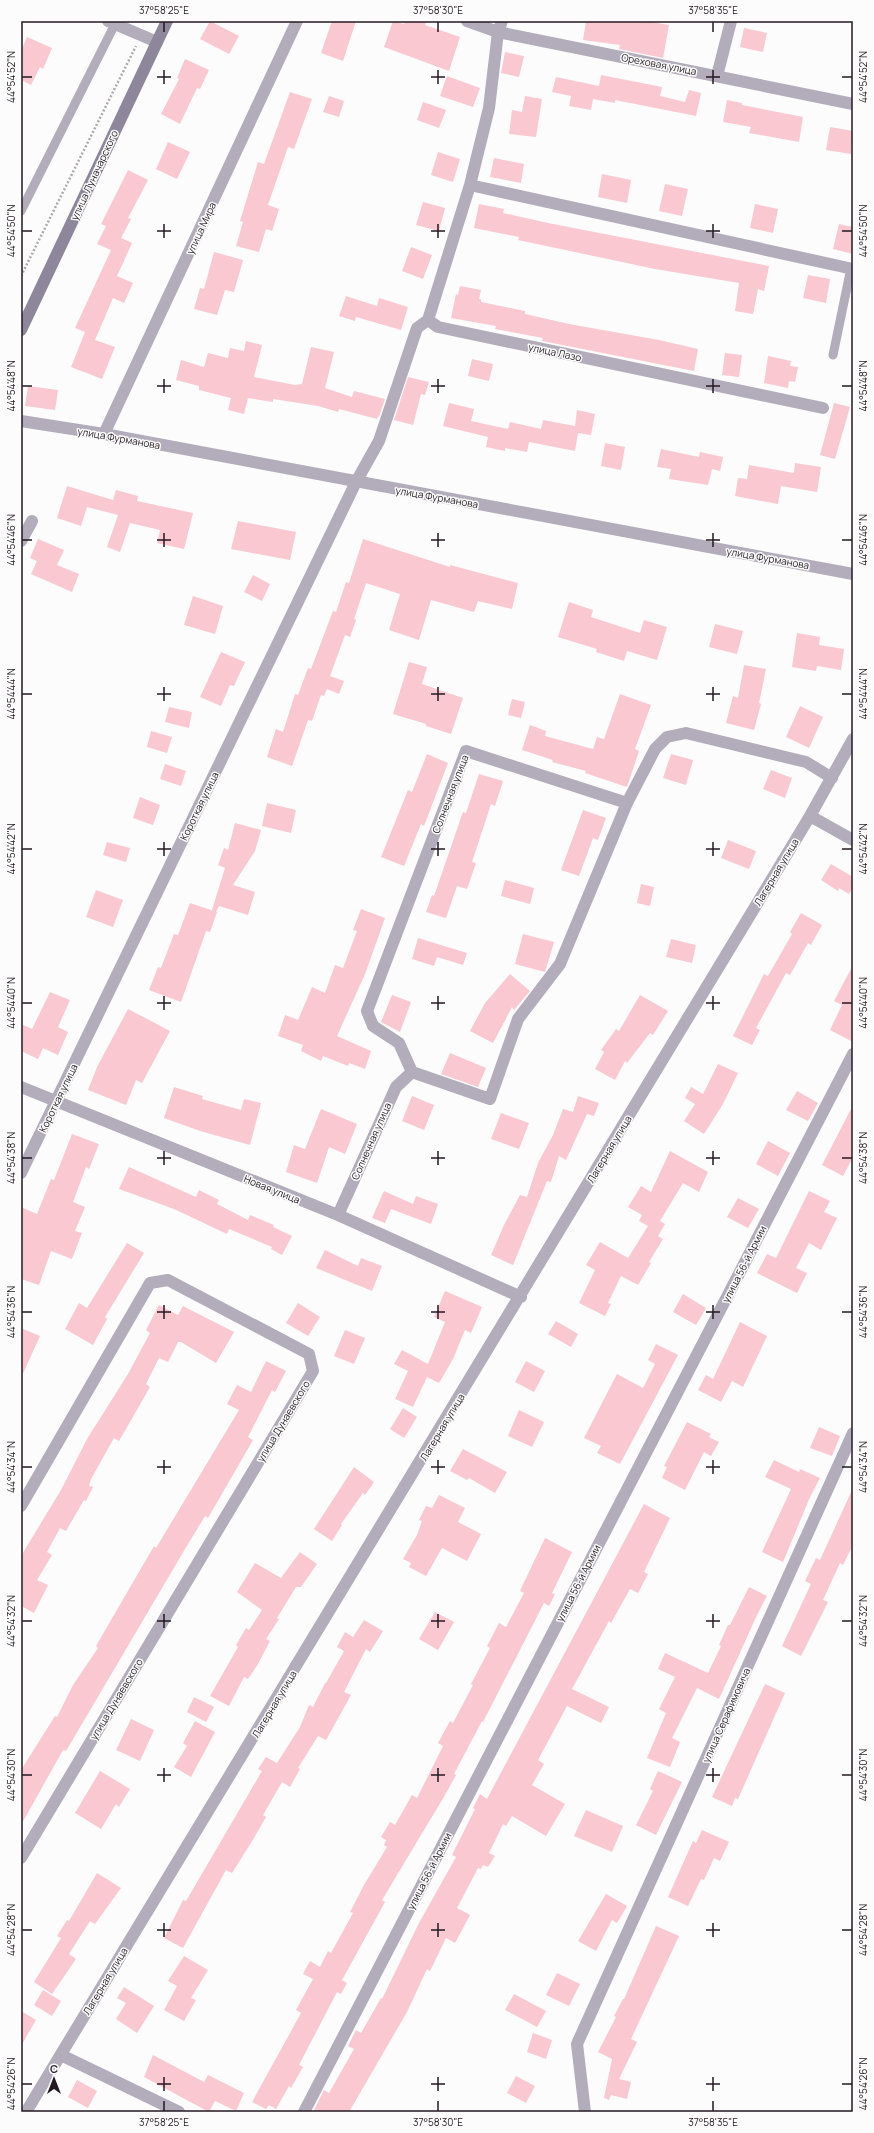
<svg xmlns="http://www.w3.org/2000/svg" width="874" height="2133" viewBox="0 0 874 2133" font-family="Manrope,sans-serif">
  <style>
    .building { fill: #f9c8d1 }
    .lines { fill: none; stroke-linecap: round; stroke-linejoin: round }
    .path { stroke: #ada9ad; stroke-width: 2.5; stroke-dasharray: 2 2; stroke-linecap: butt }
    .lane { stroke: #b2acbb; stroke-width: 9 }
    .street { stroke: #b2acbb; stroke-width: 12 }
    .secondary { stroke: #8e869b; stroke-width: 12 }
    .ticks { fill: none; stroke: #241922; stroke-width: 1.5 }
    .labels { text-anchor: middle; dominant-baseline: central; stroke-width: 3; stroke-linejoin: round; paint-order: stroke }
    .street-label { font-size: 10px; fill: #241922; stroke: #fcfcfc }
    .neatline { fill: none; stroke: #241922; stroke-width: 1.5 }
    .ticks-label { font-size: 10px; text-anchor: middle; fill: #241922 }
  </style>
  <rect width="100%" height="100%" fill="#fcfcfc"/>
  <!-- building -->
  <path class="building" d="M210,21L239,36L229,54L200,39Z
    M332,21H356L343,61L321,53Z
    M393,21L404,24L405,21H427L425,25L460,37L449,71L384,47Z
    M586,21H646L669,25L663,58L619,49L620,45L583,40Z
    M744,28L767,33L763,52L740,47Z
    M27,37L52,48L43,69L40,67L31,85L21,80V51Z
    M505,52L524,56L519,77L501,73Z
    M185,59L209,70L200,89L197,88L180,124L161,114L179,79L177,78Z
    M601,75L662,87L660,96L685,102L689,90L701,93L696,116L615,100V103L593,99L591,110L569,106L571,96L552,92L556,77L599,86Z
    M447,76L480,88L473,107L440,96Z
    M290,92L312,99L294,149L288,147L268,205L279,209L272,231L266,229L259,252L236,246L243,222L240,221L258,162L264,164Z
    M329,96L344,101L339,117L323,112Z
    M525,96L542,99L536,137L509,134L512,110L522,112Z
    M727,100L742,103V105L803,117L799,142L749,133L751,127L723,122Z
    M423,102L446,110L439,128L417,120Z
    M830,127L853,131L851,154L826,150Z
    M168,142L190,152L177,179L156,169Z
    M438,152L460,159L453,182L431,175Z
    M494,158L524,164L521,183L490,177Z
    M128,170L148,180L128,218L131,219L121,238L132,243L117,276L133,283L124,303L113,298L95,340L115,347L102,379L71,367L85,332L75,328L111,250L97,244L106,226L101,224Z
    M602,174L631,180L627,203L598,197Z
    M665,184L688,189L682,216L659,211Z
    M423,202L445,208L439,231L416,225Z
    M479,204L504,209L503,213L548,223L769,266L764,291L758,289L753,314L735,311L739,283L655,269L518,240L519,237L474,228Z
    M755,204L778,209L773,233L750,228Z
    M839,224L853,227V254L833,249Z
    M411,247L432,255L423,279L402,271Z
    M214,252L243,260L234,292L225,290L217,315L194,309L200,288L204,289Z
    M808,275L830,279L826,303L803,298Z
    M460,286L481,290L479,299H481V302L525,311V314L569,324L659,340L698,349L694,371L542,341L543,338L495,329L496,326L451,318L456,294L458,295Z
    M346,296L377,306L379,298L408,307L401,330L356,317L355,321L339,316Z
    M246,341L262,345L254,377L295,385L302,384L311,347L334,352L325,388L352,397L354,391L385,399L379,417L378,416L377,419L339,409L338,412L318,406L273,399V402L248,398L244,414L228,410L231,398L199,390V386L176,380L181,360L204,367L208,353L228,358L230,348L244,351Z
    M725,353L742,355L739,377L722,375Z
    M768,356L791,361L790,366L798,367L795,382L789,381L788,388L764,383Z
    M472,359L493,364L489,381L468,376Z
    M408,377L429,382L425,395L421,394L413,425L394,420Z
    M28,386L58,390L55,410L25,406Z
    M449,403L474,409L471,421L508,429L510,422L541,429L543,420L575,426L577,410L595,414L591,435L578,433L575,451L529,442L527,452L505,448V451L486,447L488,437L443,426Z
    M834,403L850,407L835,459L820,455Z
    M605,443L625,447L621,470L601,466Z
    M661,449L699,457L700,452L723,457L720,471L712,469L708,485L669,479L671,469L657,467Z
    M795,463L821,467L817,492L781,486L778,504L735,496L738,478L747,479L749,465L794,473Z
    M67,486L113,500L116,490L138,496L137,501L193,513L184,549L157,543L160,530L130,523L120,552L107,547L118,515L87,507L81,526L57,518Z
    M238,521L296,532L290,560L231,549Z
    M38,539L64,550L57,565L79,574L72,592L31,574L37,561L30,558Z
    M363,539L450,567V565L518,583L512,609L478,601L474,612L431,600L419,640L389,630L400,594L366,583L354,619L356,620L350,637L345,635L330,676L344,681L339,694L327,689L324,696L321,695L312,721L308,720L292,766L267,757L276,729L283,732L295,694L298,695L308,668L311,669L333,611L336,612L346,582L349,583Z
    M253,575L270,584L262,601L244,592Z
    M193,596L223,606L215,634L184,625Z
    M569,602L593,610L591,617L640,633L644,620L667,627L657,660L627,651L624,661L596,652L597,649L558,637Z
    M715,624L743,631L737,654L709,647Z
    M797,633L820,637L819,645L844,649L841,670L817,666L816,671L792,667Z
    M221,652L245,662L234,686L230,685L221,706L200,697Z
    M409,662L427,667L422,684L463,698L451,734L426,726V724L393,714Z
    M744,665L766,669L759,703L761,704L754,730L726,723L733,696L738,698Z
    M620,694L651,705L635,749L639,751L627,787L585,773L586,771L552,762L553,760L522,750L530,725L546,731L545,736L593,749L597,737L604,739Z
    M512,699L525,702L521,718L508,715Z
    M800,706L823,717L809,748L786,737Z
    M169,707L192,712L189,728L165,722Z
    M151,731L172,737L167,753L147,747Z
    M427,754L448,763L424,826L421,824L404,866L381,857L408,790L412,792Z
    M671,754L693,760L686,785L663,778Z
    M165,764L186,771L181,786L160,779Z
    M771,770L792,778L785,798L763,789Z
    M479,774L503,781L495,806L491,804L472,862L476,863L467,889L457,886L446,918L426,912L432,895L434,896L463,812L466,813Z
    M140,797L160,805L153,825L133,818Z
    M267,803L296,810L291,833L262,826Z
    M583,810L606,818L598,840L593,838L579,876L561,870Z
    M235,823L261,830L255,851L233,885L255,892L248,915L219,906L216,912H217L210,932L206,931L181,1002L149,990L158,967L161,968L174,934L178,935L190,903L214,911L212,910L225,868L218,865L224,848L228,850Z
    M728,840L756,851L749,869L721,858Z
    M107,842L130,848L126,862L103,855Z
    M831,864L853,877V887L849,894L839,888L838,891L821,880Z
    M505,880L534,888L530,904L501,896Z
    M641,884L654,887L650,906L637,903Z
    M96,890L123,900L113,927L86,917Z
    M361,909L385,918L365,974L337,1036L371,1051L365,1069L349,1063L348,1066L323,1056L321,1061L301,1051L303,1045L278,1036L285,1015L298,1020L312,987L325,993L335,965L343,968L357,931L353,930Z
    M801,913L822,925L811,945L808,943L790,975L786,973L756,1028L760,1030L752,1045L733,1036L764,974L768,976L792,934L790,932Z
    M523,934L554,942L545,972L515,964Z
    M418,938L467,953L463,965L437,957L434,966L412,959Z
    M671,939L696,945L692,963L666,957Z
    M853,965V1042L830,1030L842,1005L834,1001Z
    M510,974L530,991L514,1010L512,1007L493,1043L470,1031L485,1003Z
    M50,992L70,1000L58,1027L68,1032L58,1055L43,1048L38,1059L21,1051V1024L32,1029Z
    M392,995L411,1002L400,1032L381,1022Z
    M640,995L668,1011L653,1035L650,1033L627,1063L625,1061L615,1080L595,1069L604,1052L601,1050L616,1029L619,1031Z
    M128,1009L170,1031L142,1083L136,1080L126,1105L88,1090L97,1067Z
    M450,1053L486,1068L478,1087L441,1074Z
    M718,1064L738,1073L723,1104L704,1134L684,1121L695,1104L685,1098L691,1087L703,1094Z
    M174,1087L203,1096L202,1099L241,1110L244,1099L261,1103L250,1145L200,1131L164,1118Z
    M797,1091L818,1103L808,1121L786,1110Z
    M412,1096L434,1105L424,1130L402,1121Z
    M578,1096L599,1103L594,1116L587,1114L566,1160L559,1156L551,1182L547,1181L513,1265L491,1255L504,1225L520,1195L527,1197L538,1163L553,1135L563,1109L573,1112Z
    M853,1105V1157L843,1176L822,1165Z
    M321,1109L357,1124L345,1154L329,1147L317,1183L286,1172L294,1145L305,1149Z
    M501,1113L529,1123L519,1149L491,1139Z
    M72,1134L99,1144L89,1169L86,1167L73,1202L85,1207L75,1231L82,1233L72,1259L51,1251L39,1285L21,1279V1207L37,1214L51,1179L54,1180Z
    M768,1141L790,1153L778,1176L756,1164Z
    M670,1151L708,1172L699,1192L683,1183L660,1221L665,1224L658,1236L663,1239L649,1262L651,1263L638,1285L621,1276L608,1303L611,1304L605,1316L579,1303L595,1270L586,1265L600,1242L628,1258L648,1226L639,1221L642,1215L628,1207L641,1186L651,1192Z
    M129,1167L196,1197L199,1190L219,1200L217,1204L248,1220L250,1215L274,1225L273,1227L292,1236L282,1255L271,1249L272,1247L229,1229L227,1234L174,1209L119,1189Z
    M384,1191L413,1204L416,1196L438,1204L431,1224L391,1209L385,1223L372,1218Z
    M809,1191L830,1201L824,1212L837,1218L821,1250L809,1243L796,1268L807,1273L797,1293L757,1273L767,1254L776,1258Z
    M738,1198L759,1209L748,1228L727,1217Z
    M127,1243L144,1253L105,1317L107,1319L93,1345L65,1329L79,1303L87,1308Z
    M325,1250L358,1266L361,1258L382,1266L372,1291L316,1268Z
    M445,1291L482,1307L471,1333L465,1330L453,1359L439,1383L427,1377L413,1407L395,1399L408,1371L394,1364L402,1350L428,1364L445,1322L434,1317Z
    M683,1294L706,1308L696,1325L673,1312Z
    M298,1303L320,1317L308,1336L286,1323Z
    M159,1305L178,1315L183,1306L234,1332L216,1363L181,1342H178L168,1362L159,1358L146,1384L150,1387L119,1441L114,1438L91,1479L89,1486L93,1487L86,1501L84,1500L66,1531L60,1528L47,1552L52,1555L37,1580L48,1585L34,1613L21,1606V1556L61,1490L87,1439L128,1374L150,1333L146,1330Z
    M556,1321L578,1334L571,1347L548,1334Z
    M740,1322L767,1336L743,1387L732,1381L721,1402L698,1390L706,1375L713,1379Z
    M21,1328L40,1336L21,1378Z
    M345,1330L365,1338L354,1364L334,1356Z
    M656,1344L678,1355L620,1464L597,1453L601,1446L584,1438L617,1374L643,1388L655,1364L648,1360Z
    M266,1361L286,1371L275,1392L272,1390L248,1437L253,1440L208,1518L205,1516L185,1549L66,1751L63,1750L21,1825V1770L55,1716L57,1717L73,1685L98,1648L96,1646L154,1546L156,1548L239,1410L227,1404L237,1385L251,1392Z
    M526,1361L545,1371L534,1392L515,1382Z
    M403,1408L417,1417L404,1438L390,1429Z
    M519,1410L544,1422L532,1447L508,1436Z
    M687,1422L711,1434L709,1437L719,1442L711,1456L704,1452L685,1490L662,1478L667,1467L664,1466Z
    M819,1427L840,1436L832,1456L810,1448Z
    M463,1449L507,1472L495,1493L469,1478L467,1480L450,1471Z
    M774,1460L799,1472L800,1469L820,1478L810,1497L783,1562L762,1552L791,1489L765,1477Z
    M354,1467L374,1482L365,1495L363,1493L341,1524L342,1525L332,1541L314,1529Z
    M853,1488V1545L843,1565L840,1563L823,1600L828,1602L801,1656L782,1646L811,1584L805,1581L816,1558L820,1560Z
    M439,1495L465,1508L458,1522L481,1534L467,1561L442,1548L426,1576L409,1567L411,1563L403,1559L417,1535L422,1521L419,1520L426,1506L432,1508Z
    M644,1504L670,1518L644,1572L648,1574L638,1593L630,1589L611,1623L609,1621L572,1689L609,1707L601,1723L567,1706L538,1760L544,1764L532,1785L565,1804L546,1836L512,1816L506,1826L503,1824L489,1853L495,1856L488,1867L483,1865L481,1869L478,1868L457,1908L470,1915L455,1943L446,1938L430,1971L427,1969L407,2012L349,2112H313L324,2090L329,2093L354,2049L348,2046L356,2030L361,2033L381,1998L382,1999L419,1923L456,1857L452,1855L475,1809L473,1808L480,1794L487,1799Z
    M545,1538L572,1552L552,1593L555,1594L549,1606L544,1603L483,1722L482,1721L454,1774L456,1775L445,1795L382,1900L385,1902L342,1980L347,1983L341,1994L337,1992L299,2065L303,2067L291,2088L289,2086L276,2109L269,2105L266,2109L252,2102L301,2013L296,2010L313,1979L303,1974L310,1961L320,1967L328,1951L331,1953L353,1913L350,1912L364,1885L387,1847L384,1845L386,1840L381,1837L390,1822L395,1825L412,1795L417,1798L443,1746L438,1743L450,1721L453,1723L473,1685L471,1684L490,1648L487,1646L499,1623L506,1627L524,1593L520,1591Z
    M300,1552L317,1564L301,1587H296L277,1618L279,1619L266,1639L270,1641L258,1664L248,1679L244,1677L229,1706L210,1696L238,1647L236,1645L246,1628L249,1630L262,1610L237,1592L255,1563L281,1578Z
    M749,1587L767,1596L757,1615L719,1699L697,1688L672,1738L680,1742L670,1767L647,1758L666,1713L659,1709L675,1677L658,1669L665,1653L708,1673L721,1646L719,1645L728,1625H730Z
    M435,1612L454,1622L438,1650L419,1639Z
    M364,1620L383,1631L370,1652L366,1649L344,1692L351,1695L326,1740L318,1736L298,1768L300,1769L290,1787L282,1782L263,1815L266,1817L254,1838L232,1873L226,1870L183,1948L164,1938L183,1900L186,1901L262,1771L258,1769L266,1757L277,1763L300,1727L309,1705L313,1707L325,1683H326L344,1651L337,1647L345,1632L353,1637Z
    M765,1684L785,1693L738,1799L735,1798L732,1806L712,1797Z
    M194,1697L214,1707L206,1722L187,1712Z
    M131,1719L154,1730L140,1761L116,1750Z
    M195,1721L215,1732L191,1777L174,1767L187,1746L183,1743Z
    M100,1771L130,1789L119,1807L116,1804L101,1829L75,1813Z
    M658,1771L682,1782L656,1835L636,1825L653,1791L650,1789Z
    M586,1810L623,1826L612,1852L574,1836Z
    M702,1830L729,1842L720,1861L714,1858L704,1880L701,1879L688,1906L668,1897L693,1841L696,1843Z
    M97,1873L121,1888L95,1924L90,1921L69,1954L76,1959L52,1994L34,1982L61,1938L57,1936L67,1920L69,1921Z
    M606,1894L627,1906L617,1923L612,1920L596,1951L578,1941Z
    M656,1926L679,1936L631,2039L637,2042L619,2079L631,2082L627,2099L611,2095L609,2100L604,2098L612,2059L598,2052L616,2017L614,2016L623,1999H624Z
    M184,1956L208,1970L191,1998L196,2000L184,2021L164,2010L177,1986L168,1981Z
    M557,1973L580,1984L569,2006L546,1995Z
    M124,1987L154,2006L137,2033L116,2019L126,2003L117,1998Z
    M43,1990L61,2001L52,2016L34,2005Z
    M514,1994L546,2011L537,2027L505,2010Z
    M21,2011L36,2020L21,2046Z
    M533,2033L552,2040L546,2059L527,2052Z
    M153,2055L204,2082L208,2075L244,2093L236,2111L215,2101L209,2112L144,2077Z
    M516,2076L535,2086L526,2103L507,2093Z
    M77,2080L97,2091L88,2108L68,2097Z"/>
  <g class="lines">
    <!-- path -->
    <path class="path" d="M21,276L136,46"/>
    <!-- lane -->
    <path class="lane" d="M21,211L115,24
      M833,355L851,268"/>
    <!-- street -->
    <path class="street" d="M108,21L157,42
      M467,21L498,32L853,104
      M502,21L498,32L489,108L470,185L428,320L438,327L823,408
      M717,76L731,21
      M470,185L853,269
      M21,421L104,434L853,574
      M104,434L297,21
      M21,541L32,521
      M810,816L853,840
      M412,1072L399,1043L373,1026L367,1011L466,751L627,803
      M21,1087L338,1215L521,1297
      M21,1173L356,482L379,441L417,328L428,320
      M338,1215L396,1087L412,1072L490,1099L518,1019L560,964L627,803L655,749L667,737L686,733L806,762L832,778
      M21,1506L150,1283L168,1280L309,1354L313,1371L21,1858
      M61,2055L179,2112
      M26,2112L810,816L853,739
      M304,2112L853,1054
      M585,2112L577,2044L853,1433"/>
    <!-- secondary -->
    <path class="secondary" d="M21,330L167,21"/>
  </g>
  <!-- ticks -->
  <path class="ticks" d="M164,22V32M438,22V32M713,22V32M164,70V84M438,70V84M713,70V84M22,77H32M157,77H171M431,77H445M706,77H720M842,77H852M164,224V238M438,224V238M713,224V238M22,231H32M157,231H171M431,231H445M706,231H720M842,231H852M164,379V393M438,379V393M713,379V393M22,386H32M157,386H171M431,386H445M706,386H720M842,386H852M164,533V547M438,533V547M713,533V547M22,540H32M157,540H171M431,540H445M706,540H720M842,540H852M164,687V701M438,687V701M713,687V701M22,694H32M157,694H171M431,694H445M706,694H720M842,694H852M164,842V856M438,842V856M713,842V856M22,849H32M157,849H171M431,849H445M706,849H720M842,849H852M164,996V1010M438,996V1010M713,996V1010M22,1003H32M157,1003H171M431,1003H445M706,1003H720M842,1003H852M164,1151V1165M438,1151V1165M713,1151V1165M22,1158H32M157,1158H171M431,1158H445M706,1158H720M842,1158H852M164,1305V1319M438,1305V1319M713,1305V1319M22,1312H32M157,1312H171M431,1312H445M706,1312H720M842,1312H852M164,1460V1474M438,1460V1474M713,1460V1474M22,1467H32M157,1467H171M431,1467H445M706,1467H720M842,1467H852M164,1614V1628M438,1614V1628M713,1614V1628M22,1621H32M157,1621H171M431,1621H445M706,1621H720M842,1621H852M164,1768V1782M438,1768V1782M713,1768V1782M22,1775H32M157,1775H171M431,1775H445M706,1775H720M842,1775H852M164,1923V1937M438,1923V1937M713,1923V1937M22,1930H32M157,1930H171M431,1930H445M706,1930H720M842,1930H852M164,2077V2091M438,2077V2091M713,2077V2091M22,2084H32M157,2084H171M431,2084H445M706,2084H720M842,2084H852M164,2101V2111M438,2101V2111M713,2101V2111"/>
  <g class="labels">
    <!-- street labels -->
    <g class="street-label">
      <text transform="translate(659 64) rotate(11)">Ореховая улица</text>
      <text transform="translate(94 175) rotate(-65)">улица Луначарского</text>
      <text transform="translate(201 228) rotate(-65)">улица Мира</text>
      <text transform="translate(555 352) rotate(12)">улица Лазо</text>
      <text transform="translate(119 438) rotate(10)">улица Фурманова</text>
      <text transform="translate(437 497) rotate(10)">улица Фурманова</text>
      <text transform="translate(768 558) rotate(10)">улица Фурманова</text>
      <text transform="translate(450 794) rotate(-69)">Солнечная улица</text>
      <text transform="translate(199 806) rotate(-64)">Короткая улица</text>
      <text transform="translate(776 872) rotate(-59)">Лагерная улица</text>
      <text transform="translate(58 1098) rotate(-64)">Короткая улица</text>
      <text transform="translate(371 1141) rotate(-66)">Солнечная улица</text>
      <text transform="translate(609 1149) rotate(-59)">Лагерная улица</text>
      <text transform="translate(272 1189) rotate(22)">Новая улица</text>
      <text transform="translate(744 1264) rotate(-63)">улица 56-й Армии</text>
      <text transform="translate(283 1421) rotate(-59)">улица Дунаевского</text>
      <text transform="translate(442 1427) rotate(-59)">Лагерная улица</text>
      <text transform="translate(578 1583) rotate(-63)">улица 56-й Армии</text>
      <text transform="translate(116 1699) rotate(-59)">улица Дунаевского</text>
      <text transform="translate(274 1704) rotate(-59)">Лагерная улица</text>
      <text transform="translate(726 1715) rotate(-66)">улица Серафимовича</text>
      <text transform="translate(429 1871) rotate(-63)">улица 56-й Армии</text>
      <text transform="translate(105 1981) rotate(-59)">Лагерная улица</text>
    </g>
  </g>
  <!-- border -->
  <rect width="874" height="2133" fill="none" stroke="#fcfcfc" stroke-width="44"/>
  <!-- north arrow -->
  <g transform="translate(54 2079)" stroke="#fcfcfc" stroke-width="3" paint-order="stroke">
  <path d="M0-3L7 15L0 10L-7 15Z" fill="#241922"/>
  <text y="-6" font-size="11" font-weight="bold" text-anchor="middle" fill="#241922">С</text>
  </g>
  <rect x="22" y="22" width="830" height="2089" class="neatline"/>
  <g class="ticks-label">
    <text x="164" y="14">37°58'25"E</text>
    <text x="438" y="14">37°58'30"E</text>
    <text x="713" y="14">37°58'35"E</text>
    <text transform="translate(11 77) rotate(-90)" y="4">44°54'52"N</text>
    <text transform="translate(863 77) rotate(-90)" y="4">44°54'52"N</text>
    <text transform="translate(11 231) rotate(-90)" y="4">44°54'50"N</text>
    <text transform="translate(863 231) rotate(-90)" y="4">44°54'50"N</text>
    <text transform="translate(11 386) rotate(-90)" y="4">44°54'48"N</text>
    <text transform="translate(863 386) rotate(-90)" y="4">44°54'48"N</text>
    <text transform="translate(11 540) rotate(-90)" y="4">44°54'46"N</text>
    <text transform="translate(863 540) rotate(-90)" y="4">44°54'46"N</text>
    <text transform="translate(11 694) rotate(-90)" y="4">44°54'44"N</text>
    <text transform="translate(863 694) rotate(-90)" y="4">44°54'44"N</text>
    <text transform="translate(11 849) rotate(-90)" y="4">44°54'42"N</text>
    <text transform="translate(863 849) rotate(-90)" y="4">44°54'42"N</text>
    <text transform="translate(11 1003) rotate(-90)" y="4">44°54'40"N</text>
    <text transform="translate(863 1003) rotate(-90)" y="4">44°54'40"N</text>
    <text transform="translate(11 1158) rotate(-90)" y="4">44°54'38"N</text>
    <text transform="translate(863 1158) rotate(-90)" y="4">44°54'38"N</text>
    <text transform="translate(11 1312) rotate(-90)" y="4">44°54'36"N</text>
    <text transform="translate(863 1312) rotate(-90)" y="4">44°54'36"N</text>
    <text transform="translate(11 1467) rotate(-90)" y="4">44°54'34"N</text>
    <text transform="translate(863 1467) rotate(-90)" y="4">44°54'34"N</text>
    <text transform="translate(11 1621) rotate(-90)" y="4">44°54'32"N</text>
    <text transform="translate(863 1621) rotate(-90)" y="4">44°54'32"N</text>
    <text transform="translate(11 1775) rotate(-90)" y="4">44°54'30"N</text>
    <text transform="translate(863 1775) rotate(-90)" y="4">44°54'30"N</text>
    <text transform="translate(11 1930) rotate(-90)" y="4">44°54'28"N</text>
    <text transform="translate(863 1930) rotate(-90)" y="4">44°54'28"N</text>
    <text transform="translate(11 2084) rotate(-90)" y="4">44°54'26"N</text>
    <text transform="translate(863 2084) rotate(-90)" y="4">44°54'26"N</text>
    <text x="164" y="2126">37°58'25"E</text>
    <text x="438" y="2126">37°58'30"E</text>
    <text x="713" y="2126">37°58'35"E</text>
  </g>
</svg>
